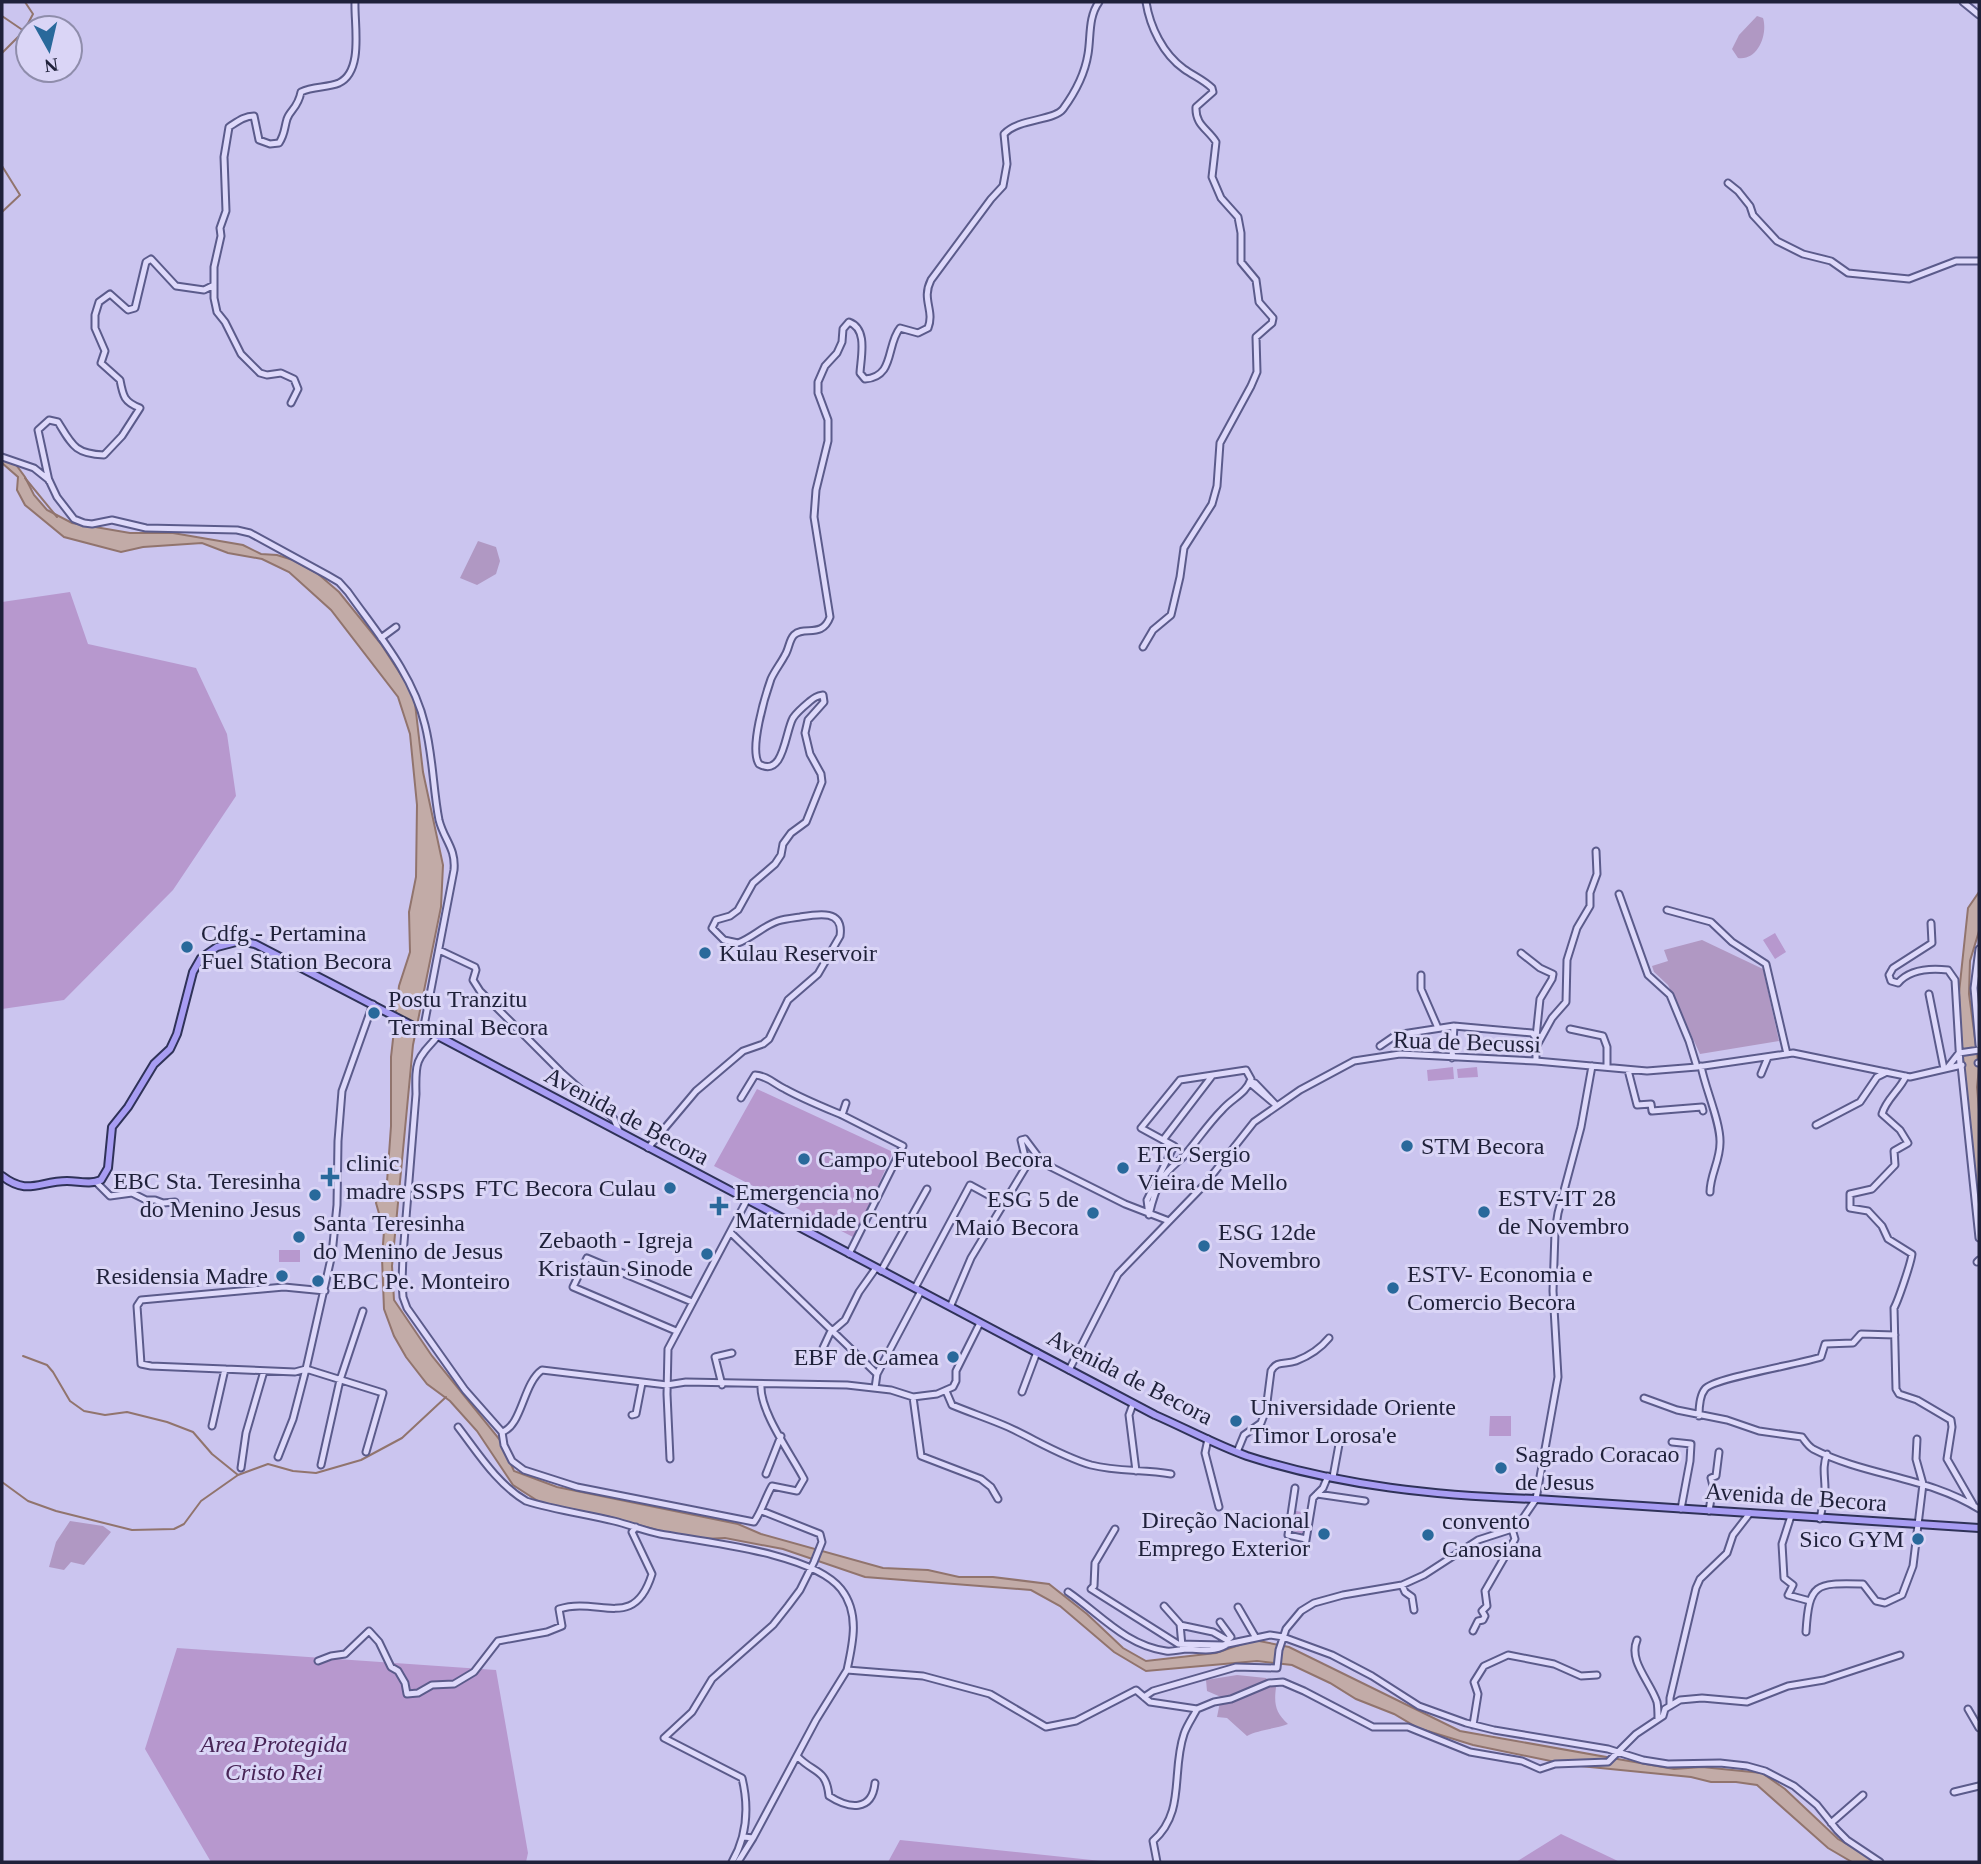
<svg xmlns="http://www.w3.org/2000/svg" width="1981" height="1864" viewBox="0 0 1981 1864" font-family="'Times New Roman',serif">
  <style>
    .green { fill: #b798ce }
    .cemetery { fill: #b098c3 }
    .water { fill: #c2aba7; stroke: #91746d; stroke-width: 2 }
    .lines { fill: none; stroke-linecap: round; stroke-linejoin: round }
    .stream { stroke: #91746d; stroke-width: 2 }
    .minor-casing { stroke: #5b5b8b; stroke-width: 9 }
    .major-casing { stroke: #2f3258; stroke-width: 10 }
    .minor { stroke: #ded9fa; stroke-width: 5 }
    .major { stroke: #a89df3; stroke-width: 6 }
    .poi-dot { fill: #29699b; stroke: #dad5f6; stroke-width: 2.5 }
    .labels { text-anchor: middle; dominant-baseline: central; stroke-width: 6; stroke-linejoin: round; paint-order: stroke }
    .poi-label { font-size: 24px; fill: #1f213a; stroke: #dad5f6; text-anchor: start }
    .street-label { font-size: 24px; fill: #1f213a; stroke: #dad5f6 }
    .park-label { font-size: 24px; font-style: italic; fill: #482557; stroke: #dad5f6 }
  </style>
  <rect width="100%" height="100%" fill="#cbc5ef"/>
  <!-- green -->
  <path class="green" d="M70,592L88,644L196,668L227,734L236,796L173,890L64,1000L2,1009V602Z
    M1775,933L1786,952L1775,959L1763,940Z
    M1453,1067L1454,1079L1428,1081L1427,1070Z
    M1477,1067L1478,1077L1458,1078L1457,1069Z
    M757,1089L893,1152L855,1238L714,1166Z
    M279,1250H300V1262H279Z
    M1490,1416H1511V1436H1489Z
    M1296,1511L1308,1513L1304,1534L1293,1531Z
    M177,1648L496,1670L528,1853L526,1862H211L145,1749Z
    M1561,1834L1620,1862H1516Z
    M900,1840L1111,1862H888Z"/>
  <!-- cemetery -->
  <path class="cemetery" d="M1757,16L1763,18C1768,34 1758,61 1738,58L1732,49L1739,35Z
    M478,541L496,547L500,561L496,574L477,585L460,578Z
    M1702,940L1763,969L1779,1041L1700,1054L1668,985L1654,972L1652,966L1668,961L1664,950Z
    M70,1521L103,1526L111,1532L84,1565L71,1562L64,1570L49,1567L56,1542Z
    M1237,1675L1266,1678L1276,1687C1274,1704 1275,1712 1288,1724C1275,1729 1257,1730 1247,1736L1227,1718L1217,1717L1221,1697L1207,1691L1206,1680Z"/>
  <!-- water -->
  <path class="water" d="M2,455L14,462L25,477L34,495L47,510L72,523L130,533H173L243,545L261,554L277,555L293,560L317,573L339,592L381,644L414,695L423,772L443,865L441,907L413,1045L392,1266L394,1300L432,1356L500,1440L514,1471L557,1487L738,1524L761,1534L883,1568L928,1570L959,1577H993L1049,1584L1087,1614L1123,1648L1146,1661L1216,1653L1254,1640L1289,1647L1460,1731L1674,1769L1702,1767L1762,1773L1785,1789L1838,1839L1879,1862H1852L1828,1848L1757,1785L1736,1782H1711L1691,1777L1570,1765L1473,1745L1418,1728L1394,1714L1356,1699L1330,1683L1292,1665L1257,1661L1146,1671L1114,1652L1060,1606L1031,1590L865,1577L783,1549L725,1538L704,1539L675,1535L610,1517L541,1503L513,1485L477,1431L450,1401L427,1384L406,1357L394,1336L384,1309L382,1258L384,1231L376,1203L378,1194L387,1182L391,1126V1057L399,986L410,952L409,912L416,877L417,805L410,734L398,697L331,610L289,572L262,559L228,553L202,543L143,547L121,552L64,537L25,505L17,490L18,477L2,463Z
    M1979,892V931L1970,961L1969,994L1979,1068L1977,1087L1979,1110V1229L1960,1025L1959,993L1968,908Z"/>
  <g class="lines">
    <!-- stream -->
    <path class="stream" d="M2,16L24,31L2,53
      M24,31L33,14L25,2
      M2,166L20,195L2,212
      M25,478L57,517
      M23,1356L47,1365L53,1372L70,1401L84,1411L105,1415L127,1412L167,1422L193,1432L212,1454L238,1475
      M2,1482L28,1501L56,1511L132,1530L174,1529L184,1524L201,1501L238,1475L268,1464L293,1471L316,1473L361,1460L402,1438L446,1397"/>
    <!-- minor casing -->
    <g class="minor-casing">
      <path id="minor" d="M1963,2L1979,15
        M1728,183L1738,191L1750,206L1753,215L1777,241L1803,254L1831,261L1848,273L1909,279L1956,261H1979
        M291,403L298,389L294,379L281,373L267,375L260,373L241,354L225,322L217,312L214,298V267L221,236L220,228L226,211L224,157L229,127C237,122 244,116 254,116L259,140L270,144L279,143C285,134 284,129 287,119C290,110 298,108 301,92C313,86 327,88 339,83C364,71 354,24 355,2
        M2,457L34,468L49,480L57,497L74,519L84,523L92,524L112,520L146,528L237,530L250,533L327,575L339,582L348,592C377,633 413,674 425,725C433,756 433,789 439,820C444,840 456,848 454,870L423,1031
        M49,481L38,430L49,420L58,422C72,445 75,454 104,455L122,436L140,408C124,402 123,396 120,380L101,363L105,351L95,328V315L99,302L110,294L128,310L135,308L146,262L151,259L176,286L204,290L214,285
        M381,638L396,627
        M1143,647L1153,630L1171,615L1180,577L1184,548L1212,504L1217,486L1220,443L1251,386L1257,372L1256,337L1272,323L1273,318L1259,302L1256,280L1241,262V233L1238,217L1221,198L1212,177L1216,142C1208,129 1195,125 1196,107L1213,92L1212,88C1204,80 1194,76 1184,69C1163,54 1150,27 1146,2
        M1619,894L1648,975L1670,995L1689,1041L1697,1067
        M1667,910L1711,922L1732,942L1766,964L1787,1054
        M1931,923L1932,943L1893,968L1889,975L1891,981L1898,983C1910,969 1930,968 1948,970L1955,980L1960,1065
        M1979,949L1974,988L1979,1045
        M439,950L475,967L476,970L473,980L480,991L561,1072L614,1119L619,1131
        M1521,953L1540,968L1553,974L1552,979L1540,999L1536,1037
        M1421,975V989L1438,1028
        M1929,994L1944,1069
        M1454,1026L1532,1033L1536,1038V1061
        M1570,1029L1603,1036L1607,1047V1067
        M438,1036C416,1060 415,1061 416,1094L403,1255L402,1282L403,1297L407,1308L465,1390L502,1432L504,1445L512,1461L524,1470L577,1487L754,1522C762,1511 765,1498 772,1486L797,1491L804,1479C791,1454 759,1411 761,1384
        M1380,1046L1396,1035L1454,1026L1452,1058
        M1536,1047L1552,1018L1566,1002L1567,960L1577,928L1590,906V893L1597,874L1596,851
        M1978,1063H1979
        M1961,1065L1979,1238
        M1701,1066C1705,1088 1721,1123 1720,1143C1720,1161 1710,1175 1710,1192
        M1948,1067L1959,1053L1979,1050
        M1246,1070L1251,1079C1246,1094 1232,1098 1222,1110C1208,1124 1197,1141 1184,1156C1176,1164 1168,1169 1162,1179C1155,1190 1152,1202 1149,1215L1147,1200L1174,1146L1141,1128L1180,1080Z
        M1628,1070L1637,1105L1651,1104L1652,1111L1702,1107L1703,1111
        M1761,1074L1768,1057
        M1906,1076C1900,1090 1886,1099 1882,1114L1900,1130L1908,1143L1894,1151L1895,1165L1872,1189L1850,1194V1208L1868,1211L1882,1226L1888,1239L1912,1254C1911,1263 1898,1301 1894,1308L1896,1389L1899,1394L1917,1400L1951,1420L1952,1427L1947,1459L1973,1504
        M1250,1083L1276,1105L1255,1083L1251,1082
        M741,1098L755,1075C768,1076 774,1084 785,1089C803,1099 823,1107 842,1115
        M846,1103L842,1115L903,1146L849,1254
        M1816,1125L1860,1102L1877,1077L1887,1072
        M1025,1139L1043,1163L1125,1204L1169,1221
        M1163,1140L1212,1076
        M648,1148L696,1091L743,1051L763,1044L769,1039L788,1000L818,974L840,936C844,909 818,914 800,917C793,918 784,919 778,921C763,926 752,938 738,943L724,940L712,928L716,920L730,916L738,910L753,883L775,864L781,855L783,844L791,833L806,822L822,782L821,774L810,754L805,733L808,720L824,702L823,695C816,696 814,698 809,702C803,707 797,712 793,718C785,732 784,778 759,764C749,749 765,696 771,679C775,670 781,663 785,655C789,649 789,640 794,635C804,625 822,639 830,617L814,517L816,490L828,441V420L818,393V382L825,366L837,353L842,342L843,329L849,322C868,329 861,356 860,373L865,379C895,377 886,345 900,328L918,333L928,328C935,310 921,300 931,280L991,199L1003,186L1007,164L1004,134C1019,118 1054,121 1063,109C1074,94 1085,73 1088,54C1091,37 1088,17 1099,2
        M96,1182L110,1196L132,1193L146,1200H155L163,1203L175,1202
        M730,1232L877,1374
        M1977,1262L1979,1260
        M881,1271L927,1189
        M915,1288L970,1185L1003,1203
        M325,1291L284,1287L141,1300L137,1306L141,1364L151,1366L295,1372L306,1369L332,1254L337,1205L338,1141L342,1091L373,1004
        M951,1305L971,1258L1027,1165L1021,1140L1025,1139
        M676,1331L573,1287L587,1258L692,1302
        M823,1348L830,1333L845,1320L859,1292L876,1268
        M1069,1370L1118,1274L1205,1184L1254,1122L1300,1090L1354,1061L1400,1054L1536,1061L1647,1071L1697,1067L1793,1053L1910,1077L1962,1065
        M722,1385L715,1357L732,1353
        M875,1388L877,1374L921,1291
        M946,1391L952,1405C971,1413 990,1419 1008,1427C1036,1440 1061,1456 1091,1465C1118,1472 1144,1469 1171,1474
        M1022,1392L1037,1352
        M913,1397L921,1456L981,1479L991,1487L998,1499
        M1644,1398L1677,1410L1727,1420L1759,1431L1802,1437C1805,1441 1808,1446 1813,1449C1865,1476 1929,1477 1979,1509
        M1133,1404L1129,1415L1136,1471
        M632,1415L636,1414L642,1383
        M1699,1416C1699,1408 1700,1395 1705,1389C1713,1378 1801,1364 1821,1357L1825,1344L1853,1343L1861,1334L1895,1335
        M212,1426L225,1369
        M458,1427C478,1453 497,1484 526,1501C555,1510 585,1514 614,1521C630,1525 645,1531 660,1534C705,1542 813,1553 841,1589C860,1613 853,1643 847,1670L923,1676L990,1694L1046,1727L1076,1721L1136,1690L1150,1702L1197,1709L1214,1702L1231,1699L1269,1683L1283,1682L1304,1691L1373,1727H1408L1470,1752L1522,1761L1540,1769L1555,1764L1608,1762L1636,1734L1663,1716L1665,1709L1680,1700L1702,1698L1747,1702L1788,1686L1824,1680L1900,1655
        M502,1432C522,1426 523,1383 542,1370L667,1385L686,1382L847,1385L891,1390L913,1397L937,1394L953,1387L956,1381V1371L980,1323
        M1208,1439L1205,1453L1219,1507
        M1672,1442L1691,1444L1690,1461L1681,1509
        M1237,1452L1244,1435L1261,1423L1266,1410L1271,1371C1277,1360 1285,1365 1296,1361C1309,1356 1320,1349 1329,1338
        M278,1457L293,1419L306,1369L383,1393L366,1452
        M670,1459L667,1394L668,1349L747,1200
        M321,1465L340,1380L363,1311
        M241,1468L246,1433L264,1371
        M766,1474L781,1436
        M1333,1477L1340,1439
        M1295,1488L1288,1535L1306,1539
        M1317,1494L1365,1501
        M1709,1511L1713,1486L1711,1478L1716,1476L1719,1452
        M1791,1516L1782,1544L1784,1578L1793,1585L1788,1595L1810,1601
        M1820,1519C1822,1509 1824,1499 1825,1489C1825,1476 1822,1467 1827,1454
        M1115,1529L1095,1563L1094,1586L1091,1589L1178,1644L1223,1645L1270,1635L1283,1637L1332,1655L1372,1676L1419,1706L1466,1723L1494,1730L1608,1749L1643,1760L1668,1764L1720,1763L1747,1766L1765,1771L1794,1786L1817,1805L1837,1830L1847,1840L1880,1862
        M1305,1546L1313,1498L1323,1488L1328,1476
        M1402,1585L1405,1592L1412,1597L1414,1610
        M1068,1592C1100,1614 1125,1645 1166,1651C1174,1652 1181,1649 1188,1649C1202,1650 1214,1652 1226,1645
        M1164,1606L1180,1624L1182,1646
        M1238,1607L1256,1638
        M1180,1625L1213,1632L1227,1640L1231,1637L1220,1622
        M1473,1631L1478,1621L1483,1620L1485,1616L1482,1611L1487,1606L1485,1591L1515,1539L1512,1529
        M1806,1632C1809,1582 1816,1583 1863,1584L1876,1601L1885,1603L1902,1595L1913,1566L1923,1484L1916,1459L1917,1439
        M1637,1640C1628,1661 1650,1681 1657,1702C1658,1707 1658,1713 1658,1719
        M318,1661L331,1656L345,1654L369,1631L379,1642L391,1667L398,1671L405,1683L407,1694L418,1693L432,1685L454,1684L474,1672L498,1641L547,1632L562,1626L559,1609C599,1596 634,1632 652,1574L632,1532L636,1527
        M1144,1697L1153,1691L1236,1667L1277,1668L1279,1650L1286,1629L1301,1611L1314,1603L1343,1595L1402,1585L1424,1575L1478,1540L1512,1529L1519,1524L1536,1499L1558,1377L1553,1291L1555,1232L1558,1213L1581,1127L1592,1066
        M1670,1706V1698L1696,1588L1700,1579L1727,1553L1733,1535L1750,1513
        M1968,1709L1979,1728
        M1473,1725L1478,1694L1474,1682L1484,1666L1508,1655L1554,1664L1581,1676L1597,1675
        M797,1756C814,1774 826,1768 829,1796C849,1809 872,1812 875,1783
        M1954,1792L1979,1786
        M1831,1823L1863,1795
        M744,1837L753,1838L816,1720L847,1670
        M732,1862C747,1836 749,1807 742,1778L664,1738L692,1712L712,1679L773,1625L788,1606L800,1590L814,1562L822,1542L820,1534L762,1511
        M738,1862L753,1838
        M1157,1862L1153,1841C1186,1812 1171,1772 1184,1734C1187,1725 1193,1717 1197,1709"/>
    </g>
    <!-- major casing -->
    <g class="major-casing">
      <path id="major" d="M2,1176C28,1196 39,1181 67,1181C79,1181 89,1185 101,1180L108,1168L112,1127L128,1107L154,1064L170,1049L177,1034L193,972L201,958L217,947L240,941L255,944L417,1028L438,1036L1155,1415C1185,1428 1216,1445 1247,1456C1340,1486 1439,1496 1536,1499L1979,1528"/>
    </g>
    <!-- minor -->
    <use href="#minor" class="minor"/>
    <!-- major -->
    <use href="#major" class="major"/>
  </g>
  <!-- markers -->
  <g class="poi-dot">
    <circle cx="187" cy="947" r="7"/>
    <circle cx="705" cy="953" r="7"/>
    <circle cx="374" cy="1013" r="7"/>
    <circle cx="1407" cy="1146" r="7"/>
    <circle cx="804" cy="1159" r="7"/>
    <circle cx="1123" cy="1168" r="7"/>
    <path d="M326.5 1166.5h7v7h7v7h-7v7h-7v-7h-7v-7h7z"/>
    <circle cx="670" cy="1188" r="7"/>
    <circle cx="315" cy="1195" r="7"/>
    <path d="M715.5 1195.5h7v7h7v7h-7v7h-7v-7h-7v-7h7z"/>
    <circle cx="1484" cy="1212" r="7"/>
    <circle cx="1093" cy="1213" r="7"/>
    <circle cx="299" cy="1237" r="7"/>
    <circle cx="1204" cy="1246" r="7"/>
    <circle cx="707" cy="1254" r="7"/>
    <circle cx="282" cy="1276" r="7"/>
    <circle cx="318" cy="1281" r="7"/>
    <circle cx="1393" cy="1288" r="7"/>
    <circle cx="953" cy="1357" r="7"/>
    <circle cx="1236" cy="1421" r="7"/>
    <circle cx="1501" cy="1468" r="7"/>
    <circle cx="1324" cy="1534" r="7"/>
    <circle cx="1428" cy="1535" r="7"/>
    <circle cx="1918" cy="1539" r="7"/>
  </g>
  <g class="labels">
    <!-- poi labels -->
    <g class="poi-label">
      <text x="201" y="933">Cdfg - Pertamina<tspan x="201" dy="28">Fuel Station Becora</tspan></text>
      <text x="719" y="953">Kulau Reservoir</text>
      <text x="388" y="999">Postu Tranzitu<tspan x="388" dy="28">Terminal Becora</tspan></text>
      <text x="1421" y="1146">STM Becora</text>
      <text x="1137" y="1154">ETC Sergio<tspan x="1137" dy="28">Vieira de Mello</tspan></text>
      <text x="818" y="1159">Campo Futebool Becora</text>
      <text x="346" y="1163">clinic<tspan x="346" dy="28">madre SSPS</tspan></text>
      <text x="301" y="1181" text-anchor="end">EBC Sta. Teresinha<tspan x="301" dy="28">do Menino Jesus</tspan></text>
      <text x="656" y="1188" text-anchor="end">FTC Becora Culau</text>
      <text x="735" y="1192">Emergencia no<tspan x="735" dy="28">Maternidade Centru</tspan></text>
      <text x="1498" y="1198">ESTV-IT 28<tspan x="1498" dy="28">de Novembro</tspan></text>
      <text x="1079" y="1199" text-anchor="end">ESG 5 de<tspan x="1079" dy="28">Maio Becora</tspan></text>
      <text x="313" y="1223">Santa Teresinha<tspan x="313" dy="28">do Menino de Jesus</tspan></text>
      <text x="1218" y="1232">ESG 12de<tspan x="1218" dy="28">Novembro</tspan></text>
      <text x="693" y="1240" text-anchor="end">Zebaoth - Igreja<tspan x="693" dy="28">Kristaun Sinode</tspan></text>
      <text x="1407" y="1274">ESTV- Economia e<tspan x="1407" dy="28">Comercio Becora</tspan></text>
      <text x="268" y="1276" text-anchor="end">Residensia Madre</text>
      <text x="332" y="1281">EBC Pe. Monteiro</text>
      <text x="939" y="1357" text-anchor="end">EBF de Camea</text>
      <text x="1250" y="1407">Universidade Oriente<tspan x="1250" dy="28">Timor Lorosa'e</tspan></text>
      <text x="1515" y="1454">Sagrado Coracao<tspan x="1515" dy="28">de Jesus</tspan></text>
      <text x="1310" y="1520" text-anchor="end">Direção Nacional<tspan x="1310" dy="28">Emprego Exterior</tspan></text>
      <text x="1442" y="1521">convento<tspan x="1442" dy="28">Canosiana</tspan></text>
      <text x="1904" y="1539" text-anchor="end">Sico GYM</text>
    </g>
    <!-- street labels -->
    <g class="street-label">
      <text transform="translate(1467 1042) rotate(2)">Rua de Becussi</text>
      <text transform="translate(627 1116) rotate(28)">Avenida de Becora</text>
      <text transform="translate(1130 1377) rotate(27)">Avenida de Becora</text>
      <text transform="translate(1796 1497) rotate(4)">Avenida de Becora</text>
    </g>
    <!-- park labels -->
    <g class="park-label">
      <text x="274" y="1744">Area Protegida<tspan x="274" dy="28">Cristo Rei</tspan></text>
    </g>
  </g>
  <!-- border -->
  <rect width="1981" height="1864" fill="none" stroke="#1f213a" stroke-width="7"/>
  <!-- north arrow -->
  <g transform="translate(49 49) rotate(172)"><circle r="33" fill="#dad5f6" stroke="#8f8dab" stroke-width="2"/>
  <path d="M0-5L12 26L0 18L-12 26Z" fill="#29699b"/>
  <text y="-10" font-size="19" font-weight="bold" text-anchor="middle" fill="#1f213a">N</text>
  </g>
</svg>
